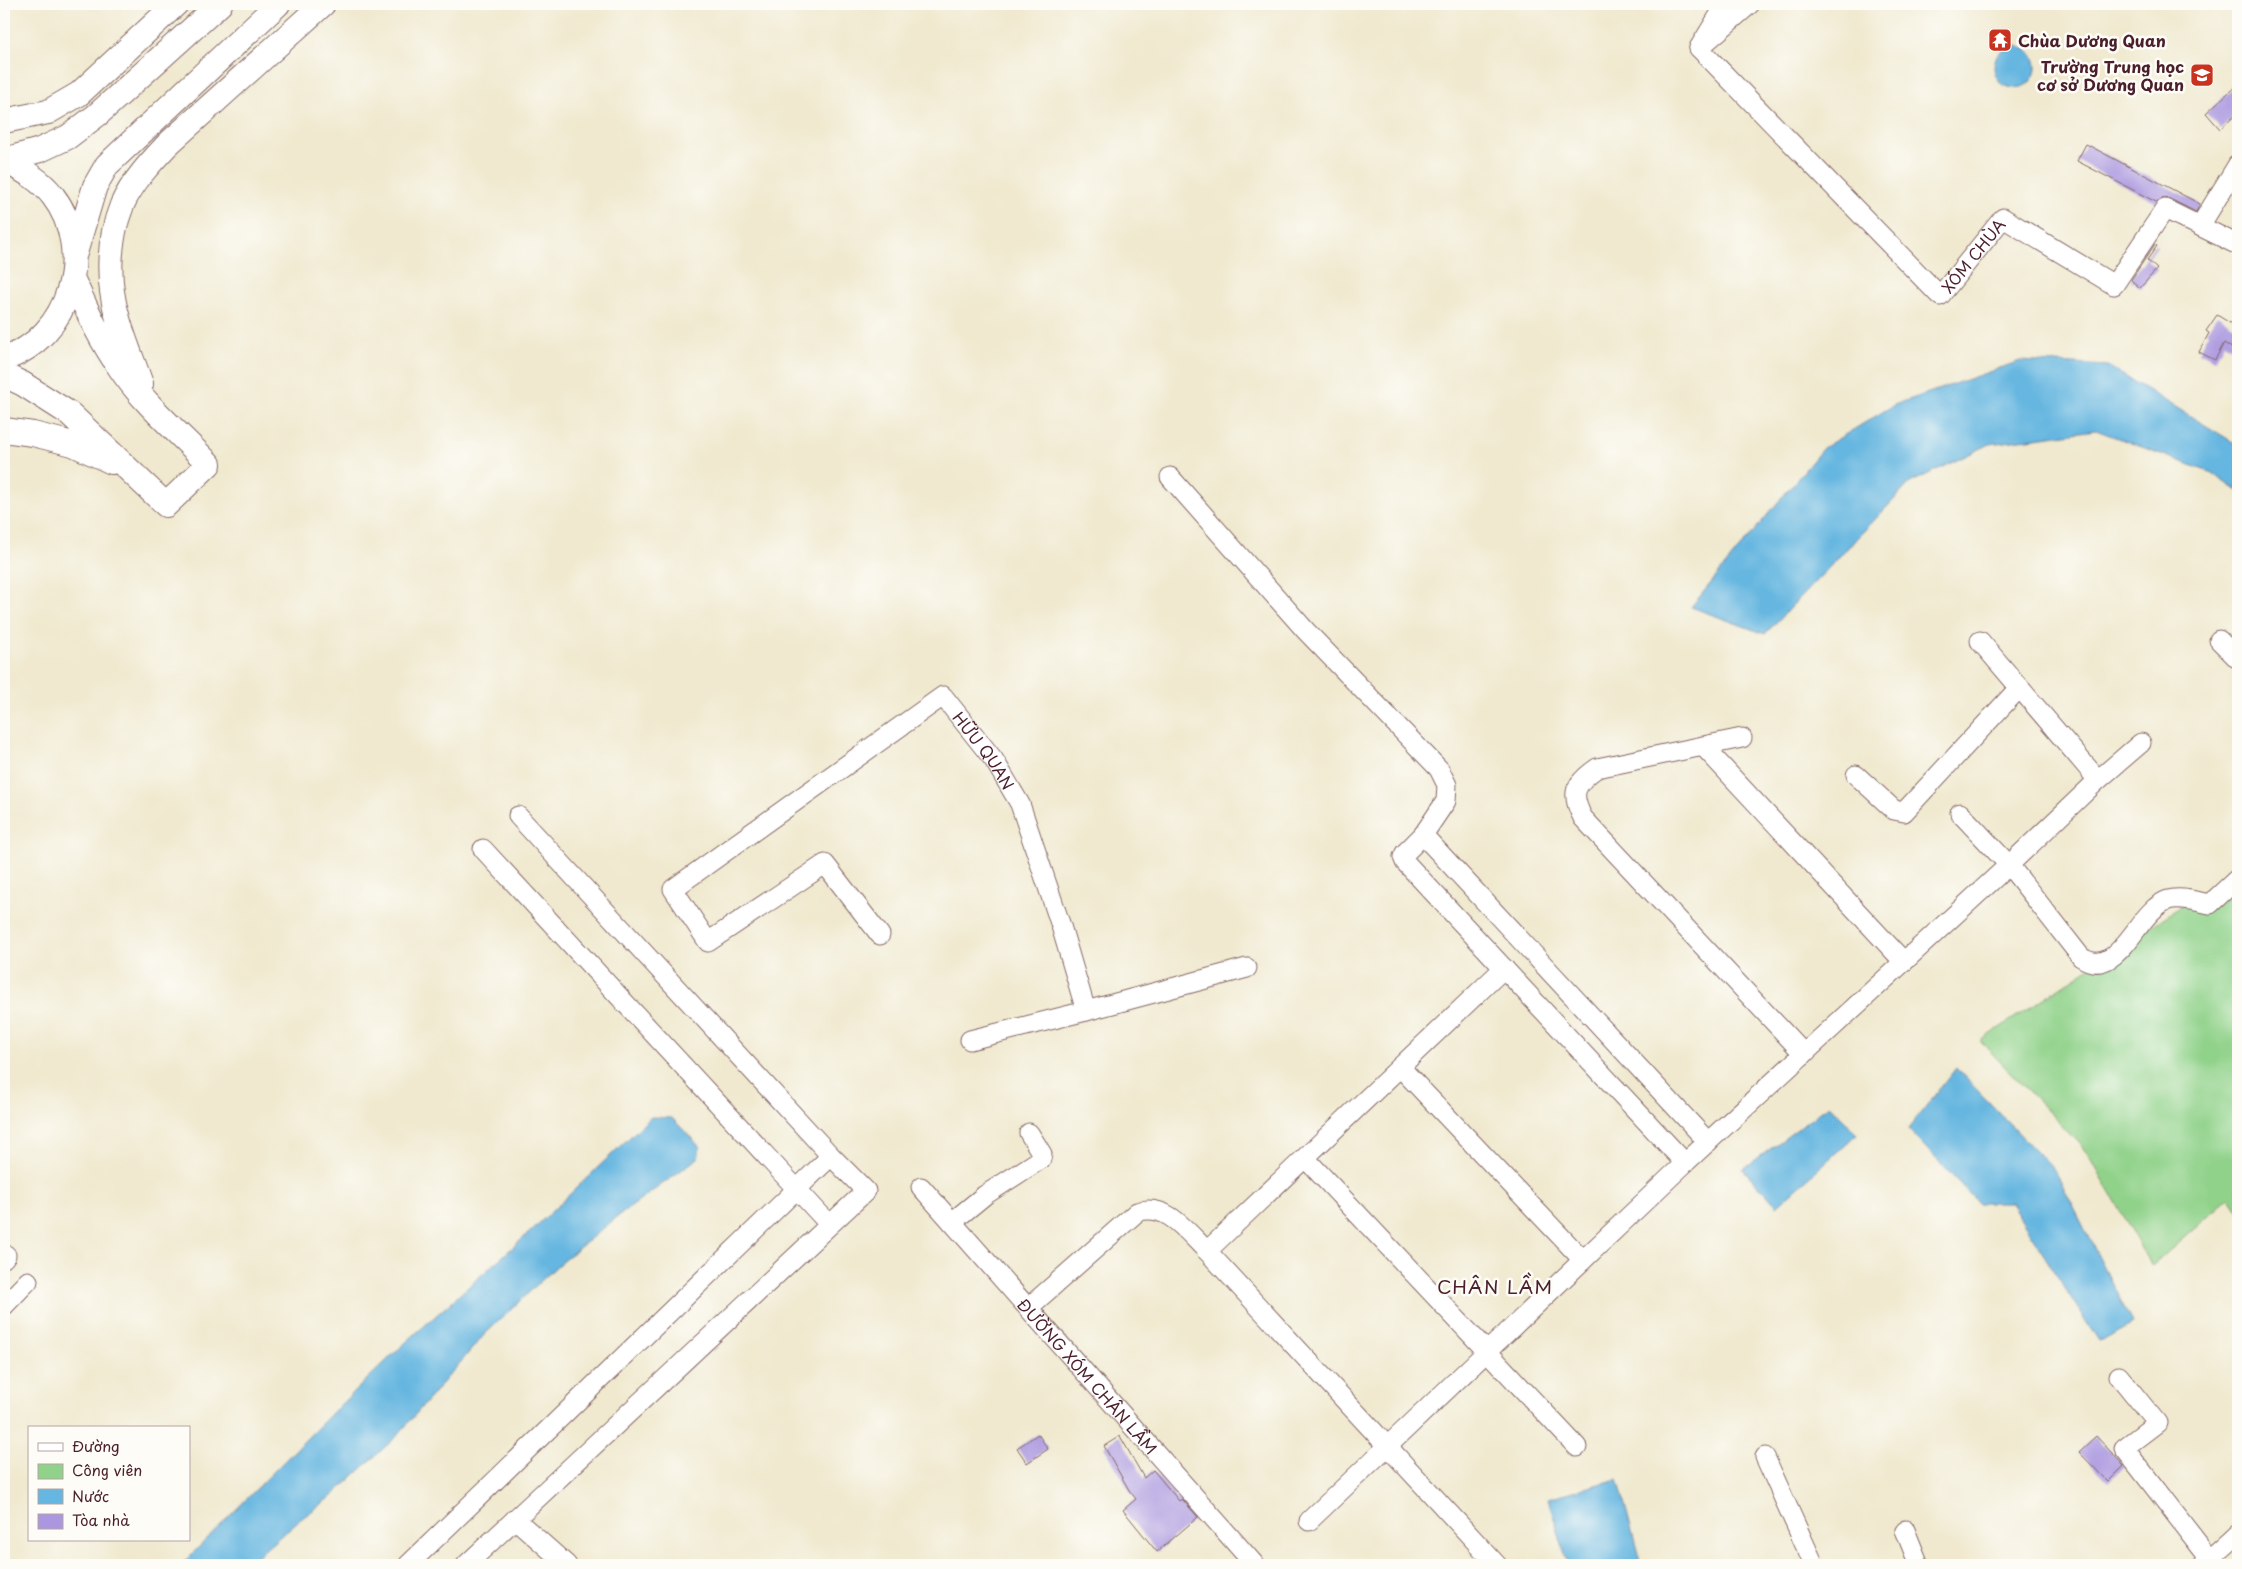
<svg xmlns="http://www.w3.org/2000/svg" width="2242" height="1569" viewBox="0 0 2242 1569" font-family="'Playpen Sans',sans-serif">
  <style>
    .green { fill: #90d28a; stroke: #6d785a }
    .water { fill: #65b6e0; stroke: #586a86 }
    .building { fill: #aa97df }
    .lines { fill: none; stroke-linecap: round; stroke-linejoin: round }
    .minor-casing { stroke: #846664; stroke-width: 21 }
    .major-casing { stroke: #846664; stroke-width: 26 }
    .minor { stroke: #fff; stroke-width: 19 }
    .major { stroke: #fff; stroke-width: 24 }
    .labels { text-anchor: middle; dominant-baseline: central; stroke-width: 5; stroke-linejoin: round; paint-order: stroke }
    .poi-label { font-size: 16px; font-weight: bold; fill: #4a1f2b; stroke: #fdfcf7; text-anchor: start }
    .street-label { font-size: 16px; fill: #4a1f2b; stroke: #fdfcf7 }
    .quarter-label { font-size: 19px; letter-spacing: 1px; fill: #4a1f2b; stroke: #fdfcf7 }
  </style>
  <rect width="100%" height="100%" fill="#fdfcf7"/>
  <filter id="ink" filterUnits="userSpaceOnUse"><feTurbulence type="fractalNoise" baseFrequency=".02" numOctaves="2"/><feDisplacementMap in="SourceGraphic" scale="10" xChannelSelector="R" yChannelSelector="G"/><feConvolveMatrix kernelMatrix="1 2 1 2 8 2 1 2 1" color-interpolation-filters="sRGB"/></filter>
  <filter id="wash" filterUnits="userSpaceOnUse"><feTurbulence type="fractalNoise" baseFrequency=".0096" numOctaves="4" result="noise"/><feDisplacementMap in="SourceGraphic" scale="20" xChannelSelector="R" yChannelSelector="G"/><feGaussianBlur stdDeviation="1.12" result="paint"/><feColorMatrix in="noise" values="0 0 0 0 0 0 0 0 0 0 0 0 0 0 0 0 0 1.4 0 .05"/><feComposite in="paint" operator="in"/></filter>
  <g filter="url(#wash)">
    <rect width="100%" height="100%" fill="#f0e9cf"/>
    <!-- green -->
    <path class="green" d="M2238,868V1211L2229,1198L2152,1266L2088,1153L1980,1041Z"/>
    <!-- water -->
    <path class="water" d="M1994 67a21 21 0 1 1 42 0a21 21 0 1 1-42 0Z
      M2020,361L2108,366L2238,445V491L2212,473L2096,430L1990,444L1910,483L1765,634L1691,607L1823,448L1894,405Z
      M1956,1068L2056,1172L2132,1323L2099,1342L2011,1203H1978L1908,1129Z
      M1830,1105L1857,1134L1777,1206L1743,1169Z
      M651,1117L672,1118L700,1147L698,1158L616,1218L559,1264L484,1335L396,1437L330,1498L298,1521L247,1565H181L333,1412L405,1343L530,1232Z
      M1618,1479L1641,1565H1568L1548,1498Z"/>
    <g id="blocks">
      <!-- building -->
      <path class="building" d="M2238,84V113L2220,129L2206,113Z
        M2086,144L2200,204L2196,212L2170,199L2164,198L2156,202L2077,161Z
        M2155,244L2157,246L2147,260L2157,269L2140,288L2131,280Z
        M2217,315L2238,328V352L2224,343L2215,360L2199,352L2209,333L2206,331Z
        M1038,1434L1048,1449L1027,1463L1017,1448Z
        M1120,1436L1144,1478L1153,1470L1179,1501L1182,1499L1198,1517L1157,1552L1123,1510L1136,1499L1129,1490L1104,1446Z
        M2096,1436L2124,1466L2108,1482L2079,1452Z"/>
    </g>
  </g>
  <g filter="url(#ink)">
    <use href="#blocks" fill-opacity="0" stroke="#846664" stroke-width="1"/>
    <g class="lines">
      <!-- minor casing -->
      <g class="minor-casing">
        <g id="minor">
          <path d="M1726,4L1699,48L1750,4"/>
          <path id="s1" d="M1699,48L1940,296L2003,218L2114,285L2165,209L2238,245"/>
          <path d="M2200,226L2238,164"/>
          <path d="M1170,477L1306,631L1439,769L1447,785L1446,801L1423,835L1405,853L1403,857L1405,862L1685,1163L1309,1521"/>
          <path d="M2219,640L2238,659"/>
          <path d="M1980,641L2098,780"/>
          <path d="M1742,738L1597,768C1574,784 1570,794 1583,818L1804,1054"/>
          <path d="M2141,743L2098,780L2009,865L2081,957C2119,982 2136,911 2168,900C2181,896 2197,902 2210,904L2238,878"/>
          <path d="M1703,746L1904,962"/>
          <path d="M1856,775L1894,810L1904,812L2020,687"/>
          <path d="M1423,835L1708,1142"/>
          <path d="M483,849L829,1224"/>
          <path id="s2" d="M880,935L825,864L708,942L673,889L943,696L994,760L1020,804L1061,926L1086,1011L970,1040"/>
          <path d="M1086,1011L1247,968"/>
          <path d="M1400,1067L1583,1260"/>
          <path d="M1305,1158L1577,1447"/>
          <path d="M1685,1163L2009,865L1960,813"/>
          <path id="s3" d="M921,1187L1255,1565"/>
          <path d="M952,1222L985,1195L1041,1159L1042,1154L1029,1133"/>
          <path d="M1207,1251L1504,968"/>
          <path d="M4,1258L6,1255"/>
          <path d="M4,1306L28,1281"/>
          <path d="M1028,1308L1137,1212C1167,1202 1187,1232 1207,1251L1497,1565"/>
          <path d="M2119,1376L2157,1423L2124,1448L2210,1559"/>
          <path d="M1765,1457L1814,1565"/>
          <path d="M515,1519L567,1565"/>
          <path d="M1905,1530L1919,1565"/>
          <path d="M408,1565L831,1156"/>
          <path d="M466,1565L866,1191L831,1156L518,816"/>
          <path d="M2203,1565L2238,1533"/>
        </g>
      </g>
      <!-- major casing -->
      <g class="major-casing">
        <path id="major" d="M4,121L48,112L79,94L176,4
          M4,160L40,150L68,137L97,115L220,4
          M4,160C22,170 40,179 53,196C95,251 70,337 4,359
          M75,253L95,186L107,165L278,4
          M4,375L23,384L70,414L166,505L209,464C179,433 144,404 120,368C100,340 87,310 73,280
          M141,384C133,361 123,338 117,315C107,280 108,240 122,205C132,182 151,162 168,144L323,4
          M4,430L33,434L73,444L112,462"/>
      </g>
      <!-- minor -->
      <use href="#minor" class="minor"/>
      <!-- major -->
      <use href="#major" class="major"/>
    </g>
  </g>
  <!-- icons -->
  <defs>
    <g id="temple-square" transform="scale(1.25)"><rect x="-9" y="-9" width="18" height="18" rx="4" fill="#c8321e" stroke="#fdfcf7"/><path d="M0-6L5-2H3V0L6.5 2.5H4V6H1.5V3h-3V6H-4V2.5H-6.5L-3 0V-2H-5Z" fill="#fff"/></g>
    <g id="school-square" transform="scale(1.25)"><rect x="-9" y="-9" width="18" height="18" rx="4" fill="#c8321e" stroke="#fdfcf7"/><path d="M0-5L7-2L0 1L-7-2ZM-4 1L0 2.5L4 1V4Q0 6-4 4Z" fill="#fff"/></g>
  </defs>
  <g fill-rule="evenodd">
    <use href="#temple-square" x="2000" y="40"/>
    <use href="#school-square" x="2202" y="75"/>
  </g>
  <g class="labels">
    <!-- poi labels -->
    <g class="poi-label">
      <text x="2018" y="40">Chùa Dương Quan</text>
      <text x="2184" y="66" text-anchor="end">Trường Trung học<tspan x="2184" dy="18">cơ sở Dương Quan</tspan></text>
    </g>
    <!-- street labels -->
    <g class="street-label">
      <text stroke="none"><textPath href="#s1" startOffset="398">XÓM CHÙA</textPath></text>
      <text stroke="none"><textPath href="#s2" startOffset="694">HỮU QUAN</textPath></text>
      <text stroke="none"><textPath href="#s3" startOffset="252">ĐƯỜNG XÓM CHÂN LẦM</textPath></text>
    </g>
    <!-- quarter labels -->
    <g class="quarter-label">
      <text x="1495" y="1286">CHÂN LẦM</text>
    </g>
  </g>
  <!-- margin -->
  <rect width="2242" height="1569" fill="none" stroke="#fdfcf7" stroke-width="20"/>
  <!-- legend -->
  <rect x="28" y="1426" width="162" height="115" fill="#fdfcf7" stroke="#b5a4a5"/>
  <rect x="38" y="1443" width="25" height="8" fill="#ffffff" stroke="#b5a4a5"/>
  <text x="72" y="1452" font-size="15" fill="#4a1f2b">Đường</text>
  <rect x="38" y="1464" width="25" height="15" fill="#90d28a" stroke="#b5a4a5"/>
  <text x="72" y="1476" font-size="15" fill="#4a1f2b">Công viên</text>
  <rect x="38" y="1489" width="25" height="15" fill="#65b6e0" stroke="#b5a4a5"/>
  <text x="72" y="1502" font-size="15" fill="#4a1f2b">Nước</text>
  <rect x="38" y="1514" width="25" height="15" fill="#aa97df" stroke="#b5a4a5"/>
  <text x="72" y="1526" font-size="15" fill="#4a1f2b">Tòa nhà</text>
</svg>
